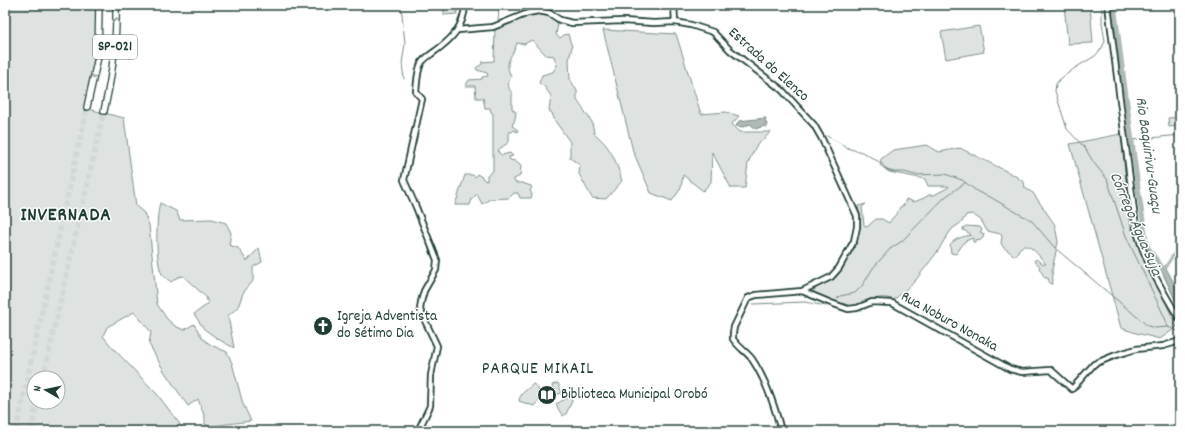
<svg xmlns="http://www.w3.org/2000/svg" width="1185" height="436" viewBox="0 0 1185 436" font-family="Dekko,sans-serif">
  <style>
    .green { fill: #dee3e2; stroke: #7e908b; fill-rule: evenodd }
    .water { fill: #afbab7; stroke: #758883 }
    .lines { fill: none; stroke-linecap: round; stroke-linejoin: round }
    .stream { stroke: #758883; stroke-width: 1 }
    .canal { stroke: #afbab7; stroke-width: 3 }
    .river { stroke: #afbab7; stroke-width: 5 }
    .highway-tunnel { stroke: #d2d8d6; stroke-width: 5.5; stroke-dasharray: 5.5 3; stroke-linecap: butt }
    .secondary-casing { stroke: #1f3d34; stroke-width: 8 }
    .highway-casing { stroke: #1f3d34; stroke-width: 8 }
    .secondary { stroke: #fff; stroke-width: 4.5 }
    .highway { stroke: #fff; stroke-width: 5.5 }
    .oneway { stroke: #8f9e9a }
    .labels { text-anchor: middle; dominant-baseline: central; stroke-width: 3; stroke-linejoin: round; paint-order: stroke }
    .shield { fill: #fff; stroke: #627771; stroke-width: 1 }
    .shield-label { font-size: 14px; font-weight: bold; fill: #1f3d34 }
    .street-label { font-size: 15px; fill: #1f3d34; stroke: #fff }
    .poi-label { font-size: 15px; fill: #1f3d34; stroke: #fff; text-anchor: start }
    .water-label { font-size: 16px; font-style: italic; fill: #4a625b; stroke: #fff }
    .quarter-label { font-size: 17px; letter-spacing: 1px; fill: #1f3d34; stroke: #fff }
    .district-label { font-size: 19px; font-weight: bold; letter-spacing: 1px; fill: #1f3d34; stroke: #fff }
  </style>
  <rect width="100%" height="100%" fill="#fff"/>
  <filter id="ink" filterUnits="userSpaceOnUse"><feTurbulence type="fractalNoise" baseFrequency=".025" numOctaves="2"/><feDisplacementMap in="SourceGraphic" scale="8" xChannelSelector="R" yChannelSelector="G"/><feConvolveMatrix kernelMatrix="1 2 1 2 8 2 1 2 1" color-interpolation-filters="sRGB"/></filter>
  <g filter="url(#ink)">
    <!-- green -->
    <path class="green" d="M5,5H96V42L92,72L84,108L124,118L136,206L144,213L149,225L157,304L167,319L175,326L184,330L194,324L203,339L211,345L227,352L232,363L243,404L251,421L212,426L205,425V418L198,399L188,406L164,371L149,344L151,332L134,312L107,327L103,336L111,346L157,394L185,431H5ZM34,378H58V402H34Z
      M1064,5H1090L1093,43L1068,44Z
      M444,7H457V14L444,15Z
      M534,14C545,14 552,16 558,24L556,35L560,38L564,35L568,34L572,47L569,60L570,79L577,91V100L592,122L594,133C611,147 616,160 622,181L606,199L592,198L579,174L580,165L570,158V142L555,121L552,113L549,111L551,96L544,86L539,83L542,75L553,72L557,65L554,56L546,55L532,40L524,44L517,43C513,57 503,60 511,76C508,83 507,87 512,93V109L516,112L515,119L512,126L518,130L517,132L514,130L512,132H509V142L498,150L499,153L502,155L510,153L513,156L509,157L510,160L515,161L521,166L520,176L514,179V181L516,183H522L531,186L532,188L530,190L532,195L531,198H520L518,193H514L509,198L490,199L482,204L477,194L472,199L470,205H455L465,175H473L475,177L477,174L482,177L484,180L487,181V175L493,171V114L491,112L490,108H485L483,98H476L475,86H465L469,80L482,79V77L488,76L487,73L477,70L476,68L482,64V62L494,61L495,29C508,25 521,18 534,14Z
      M979,26L984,52L946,59L941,32Z
      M603,30L676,34L701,114L726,112L739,116L732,124L740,132H771L756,146L748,163L745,188H731L712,152L711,182L703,191L683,175L681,188L672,201L651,193L633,151Z
      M1180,117V126L1169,127L1168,118Z
      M1121,134L1131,228L1177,327L1160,339L1136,333L1121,328L1070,144Z
      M927,145L939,152L960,148L1014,175L1024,182L1025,188L1033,193L1055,225L1058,242L1052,270L1053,281L1052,284H1050L1048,278H1045L1039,268L1040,266L1034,261L1036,259L1043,264H1046C1040,258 1030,240 1020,248C1018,250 1017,254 1015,256L1003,247L1001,243L1002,237L1001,234L987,231L981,220L972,214L966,215L962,222L952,229L943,242L938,251L915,281L894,300C877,293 867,304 852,306C841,306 822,297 813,292C816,285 829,283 836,277C840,273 843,267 846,262C857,242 863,229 858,206L866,204L862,207L864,225L867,227L876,219H882L889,223C893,216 897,215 900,207L904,205L906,199L914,202L924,198L929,195H934L949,187L948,186H928L925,179L889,172L880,165L881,159L893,150Z
      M160,203L176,211L180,220L212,219L226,223L231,233L229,245L238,248L247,261L259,248L262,262L253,267V281L243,293L238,307L228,316L234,348L218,339L204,329L194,314L208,304L206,297L183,276L178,277L171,282C169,280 164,277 162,274C155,262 156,216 160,203Z
      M966,226L980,227L982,230L980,232L984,234L983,238L979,241L977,239L975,242H973V238L965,241L956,254L951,253L950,245C955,238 962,237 971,235L969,233L963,230V228Z
      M558,383L562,393L555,395L552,385Z
      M533,384C539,387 540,393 540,399L534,406L519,401C520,392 528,390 533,384Z
      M569,397L571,398L572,401L566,414L563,416L560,412L556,404Z"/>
    <!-- water -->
    <path class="water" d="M766,118L765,121L767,124L766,127L763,126L756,129L750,124L743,127L736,126L739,121Z
      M1163,266L1166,268L1180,295V310L1161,270Z"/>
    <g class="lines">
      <!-- stream -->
      <path class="stream" d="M401,5L405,43L402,64L404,79
        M625,5L668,7
        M1102,5V23L1105,41L1102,48L1095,56L1075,68L1059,80L1056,84L1055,91L1067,129L1085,148L1094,163L1107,179L1126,236L1165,318L1168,327L1180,332
        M498,22L499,5
        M827,136L850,149L862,152L881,163L887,170L894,172H904L915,175L945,174L962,180L978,192L992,198L1021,215L1028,218L1032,221L1055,248L1148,326L1155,328L1168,327
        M1132,140L1180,135
        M837,299L840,296L855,293L862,286L873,268L890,249L902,241L945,197L965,183
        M753,304L805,302L826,306"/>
      <!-- canal -->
      <path class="canal" d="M1164,269L1176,251L1180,249"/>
      <!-- river -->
      <path class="river" d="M1114,5L1139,195L1146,240L1148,248L1165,272"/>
      <!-- highway-tunnel -->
      <path class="highway-tunnel" d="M43,378L104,111
        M16,431L87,107
        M31,431L37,402"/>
      <!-- secondary casing -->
      <g class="secondary-casing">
        <path id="secondary" d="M674,5L675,22
          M1108,5L1136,227C1144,261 1163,291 1180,320
          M458,30L493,27L528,13L538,11L549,13L560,20L572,23L623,21L654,23L675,22L691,25L713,32L730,50L782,90L814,125L822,139L857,216V227L854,241L839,268L831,277L802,291L756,295L748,298L734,327L733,333V339C738,347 747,352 752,359C766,380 775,407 781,431
          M802,291L831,303L848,309L857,308L872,302L892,303L1010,369L1022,372L1051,370L1072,389L1094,364L1116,355L1136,349L1163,346L1180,341
          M418,431L430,406L431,375L437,346L420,310L421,302L424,291L436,270L437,260L416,207L404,180L422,99L416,92C417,83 417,69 422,62C425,58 430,55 434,52C451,40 464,27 465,5"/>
      </g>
      <!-- highway casing -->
      <g class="highway-casing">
        <path id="highway" d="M87,107L98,57L99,5
          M104,111C112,76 117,41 116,5"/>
      </g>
      <!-- secondary -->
      <use href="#secondary" class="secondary"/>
      <!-- highway -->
      <use href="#highway" class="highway"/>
    </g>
    <!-- one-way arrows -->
    <defs><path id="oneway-chevron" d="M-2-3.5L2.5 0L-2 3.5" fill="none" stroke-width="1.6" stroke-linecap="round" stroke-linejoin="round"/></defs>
    <g class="oneway">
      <use href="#oneway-chevron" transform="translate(116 21) rotate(-88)"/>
      <use href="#oneway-chevron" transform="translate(94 76) rotate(102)"/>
    </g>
  </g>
  <!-- icons -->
  <defs>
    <g id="church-disc" transform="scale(1)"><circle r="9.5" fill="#1f3d34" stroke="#fff"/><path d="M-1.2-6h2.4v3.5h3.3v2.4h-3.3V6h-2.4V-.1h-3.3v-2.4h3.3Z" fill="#fff"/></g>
    <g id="library-disc" transform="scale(1)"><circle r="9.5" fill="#1f3d34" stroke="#fff"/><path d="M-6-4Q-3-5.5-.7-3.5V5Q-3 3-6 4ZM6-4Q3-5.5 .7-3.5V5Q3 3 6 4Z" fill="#fff"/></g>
  </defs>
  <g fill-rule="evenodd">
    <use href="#church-disc" x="323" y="326"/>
    <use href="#library-disc" x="547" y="395"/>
  </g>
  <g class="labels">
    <!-- shield labels -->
    <rect class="shield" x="93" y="35" width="44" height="24" rx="3"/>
    <g class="shield-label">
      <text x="115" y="47">SP-021</text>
    </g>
    <!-- street labels -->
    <g class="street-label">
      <text transform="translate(768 65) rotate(42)">Estrada do Elenco</text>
      <text transform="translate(949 322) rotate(29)">Rua Noburo Nonaka</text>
    </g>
    <!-- poi labels -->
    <g class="poi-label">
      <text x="337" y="317">Igreja Adventista<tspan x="337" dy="17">do Sétimo Dia</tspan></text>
      <text x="561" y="395">Biblioteca Municipal Orobó</text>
    </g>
    <!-- water labels -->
    <g class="water-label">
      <text transform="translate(1148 155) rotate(82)">Rio Baquirivu-Guaçu</text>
      <text transform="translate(1135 224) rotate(67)">Córrego Água Suja</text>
    </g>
    <!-- quarter labels -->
    <g class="quarter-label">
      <text x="538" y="370">PARQUE MIKAIL</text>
    </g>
    <!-- district labels -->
    <g class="district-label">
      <text x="66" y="216">INVERNADA</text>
    </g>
  </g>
  <!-- margin -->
  <rect width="1185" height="436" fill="none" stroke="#fff" stroke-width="20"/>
  <rect x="10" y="10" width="1165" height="416" fill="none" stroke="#1f3d34" stroke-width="1.5" filter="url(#ink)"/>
  <!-- north arrow -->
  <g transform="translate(46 390) rotate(279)"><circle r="19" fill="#ffffff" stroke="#a5b1ae"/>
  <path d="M0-3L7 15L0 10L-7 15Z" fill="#1f3d34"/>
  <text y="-6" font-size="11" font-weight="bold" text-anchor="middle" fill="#1f3d34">N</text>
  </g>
</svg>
